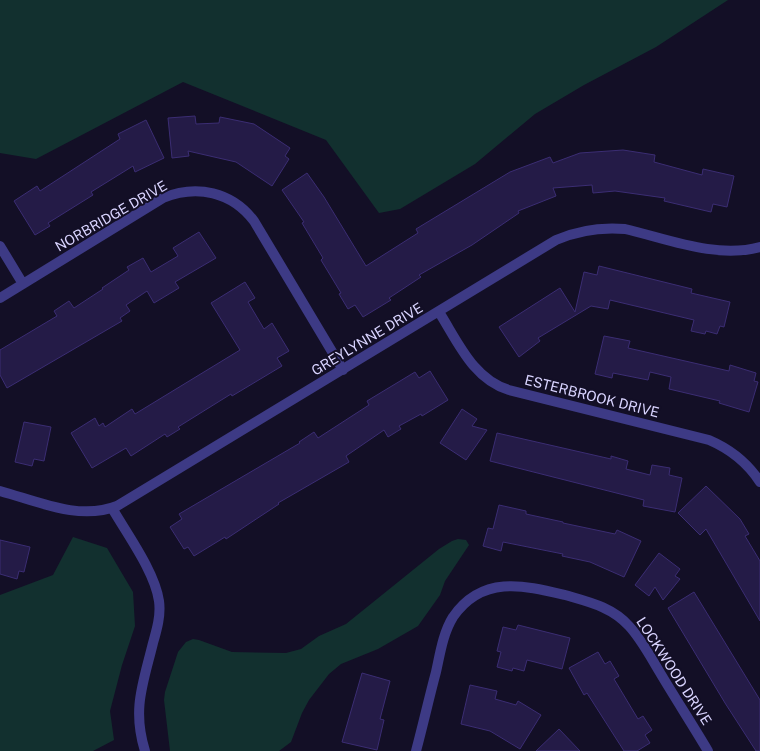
<svg xmlns="http://www.w3.org/2000/svg" width="760" height="751" viewBox="0 0 760 751" font-family="'Public Sans',sans-serif">
  <style>
    .green { fill: #12302f }
    .building { fill: #241b47; stroke: #3b2d73 }
    .lines { fill: none; stroke-linecap: round; stroke-linejoin: round }
    .street { stroke: #3d3a85; stroke-width: 10 }
    .labels { text-anchor: middle; dominant-baseline: central; stroke-width: 4; stroke-linejoin: round; paint-order: stroke }
    .street-label { font-size: 14px; fill: #d9d4ff; stroke: #130f26 }
  </style>
  <rect width="100%" height="100%" fill="#130f26"/>
  <!-- green -->
  <path class="green" d="M0,0H728L656,47L584,85L535,114L475,164L400,209L379,213L326,140L183,82L36,159L0,153Z
    M73,537L107,548L133,592L135,626L122,665L110,711L114,740L93,751H0V595L53,575Z
    M458,539L466,540L469,545L445,581L440,595L418,626L378,649L341,664L329,674L309,700L302,713L291,742L279,751H170L164,700L165,692L178,652L186,642L193,639L199,640L232,652L286,653L301,649L319,636L346,624L439,549L452,541Z"/>
  <!-- building -->
  <path class="building" d="M195,116L196,124L219,123L220,117L254,124L290,148L285,156L289,159L272,186L236,162L188,151L189,156L172,158L168,118Z
    M146,120L164,158L135,172L133,166L91,192L93,195L48,223L50,226L35,235L14,201L37,186L40,191L120,139L118,134Z
    M623,150L655,155L654,162L702,175L703,169L734,176L727,207L713,204L711,212L664,201L665,198L615,191L593,193L592,185L553,188L556,196L518,211L519,213L472,245L419,275L421,277L389,298L391,300L363,317L355,305L348,309L339,294L341,293L321,260L323,258L302,223L304,222L282,190L307,173L324,197L366,266L418,233L416,229L510,172L550,157L553,163L580,153Z
    M199,232L216,258L175,282L179,288L154,303L147,291L126,305L130,311L120,318L122,321L7,388L0,375V350L57,316L54,311L69,301L74,308L103,289L102,288L129,270L127,267L143,258L151,272L178,256L173,248Z
    M599,266L692,289L691,293L730,302L724,327L720,326L717,334L706,331L705,334L691,331L694,320L610,300L608,309L591,306L538,338L540,341L519,357L499,327L560,288L575,312L584,272L597,275Z
    M245,282L255,298L248,302L264,329L272,323L289,351L277,358L282,366L232,396L231,394L178,427L180,429L167,437L165,434L131,456L126,448L92,468L71,433L95,418L99,426L103,423L105,427L132,409L135,414L240,350L211,303Z
    M604,336L630,341L628,348L729,371L730,365L756,373L754,381L758,382L749,412L719,403L720,401L669,389L671,377L650,372L648,380L613,373L612,378L595,374Z
    M430,371L448,400L422,416L421,414L399,426L401,429L388,437L384,430L346,456L349,462L278,503L279,504L226,539L225,537L194,556L188,547L184,549L170,527L182,519L179,514L300,443L299,442L314,432L318,438L369,405L367,401L415,372L419,378Z
    M462,409L477,419L472,426L487,430L466,460L440,443Z
    M24,422L51,427L44,461L34,459L32,466L15,462Z
    M497,433L611,459V456L628,461L626,469L650,475L652,465L670,468L669,475L682,478L675,512L643,506L644,500L490,461Z
    M706,486L740,519L749,534L745,536L760,561V621L706,529L700,535L678,513Z
    M499,505L526,511V514L563,522V523L615,534L617,530L641,541L624,577L590,562L562,556L563,554L503,542L501,551L483,546L488,528L493,529Z
    M0,540L30,547L24,572L19,571L17,579L0,574Z
    M659,553L680,569L675,576L680,579L663,600L655,587L649,596L635,585Z
    M694,592L760,700V751H756L725,703L668,608Z
    M518,625L570,638L562,669L527,660L524,671L513,668L512,671L497,667L501,652L497,651L503,627L516,630Z
    M598,652L605,664L610,661L619,676L614,679L638,719L643,716L652,730L645,735L650,743L637,751H624L587,693L584,695L569,668Z
    M362,673L390,681L380,719L384,720L377,750L342,742Z
    M470,685L497,691L495,699L516,705L518,701L541,715L520,749L490,731L461,724Z
    M559,729L580,751H536Z"/>
  <g class="lines">
    <!-- street -->
    <path class="street" d="M0,246L23,284
      M0,298L163,198C197,184 232,192 254,221L343,370
      M439,312C458,342 473,379 509,390L709,440C730,449 747,462 760,482
      M0,491C37,501 79,521 117,506L556,240C579,230 601,227 625,229C668,239 716,259 760,247
      M112,508C127,534 155,572 159,601C161,615 157,629 153,643C143,684 132,709 145,751
      M416,751C423,725 429,698 436,672C440,654 443,633 453,617C482,575 523,585 565,595C589,602 612,607 629,626C641,639 650,656 659,671C675,698 692,724 708,751"/>
  </g>
  <g class="labels">
    <!-- street labels -->
    <g class="street-label">
      <text transform="translate(111 216) rotate(-30)">NORBRIDGE DRIVE</text>
      <text transform="translate(367 339) rotate(-31)">GREYLYNNE DRIVE</text>
      <text transform="translate(592 396) rotate(14)">ESTERBROOK DRIVE</text>
      <text transform="translate(674 671) rotate(57)">LOCKWOOD DRIVE</text>
    </g>
  </g>
</svg>
